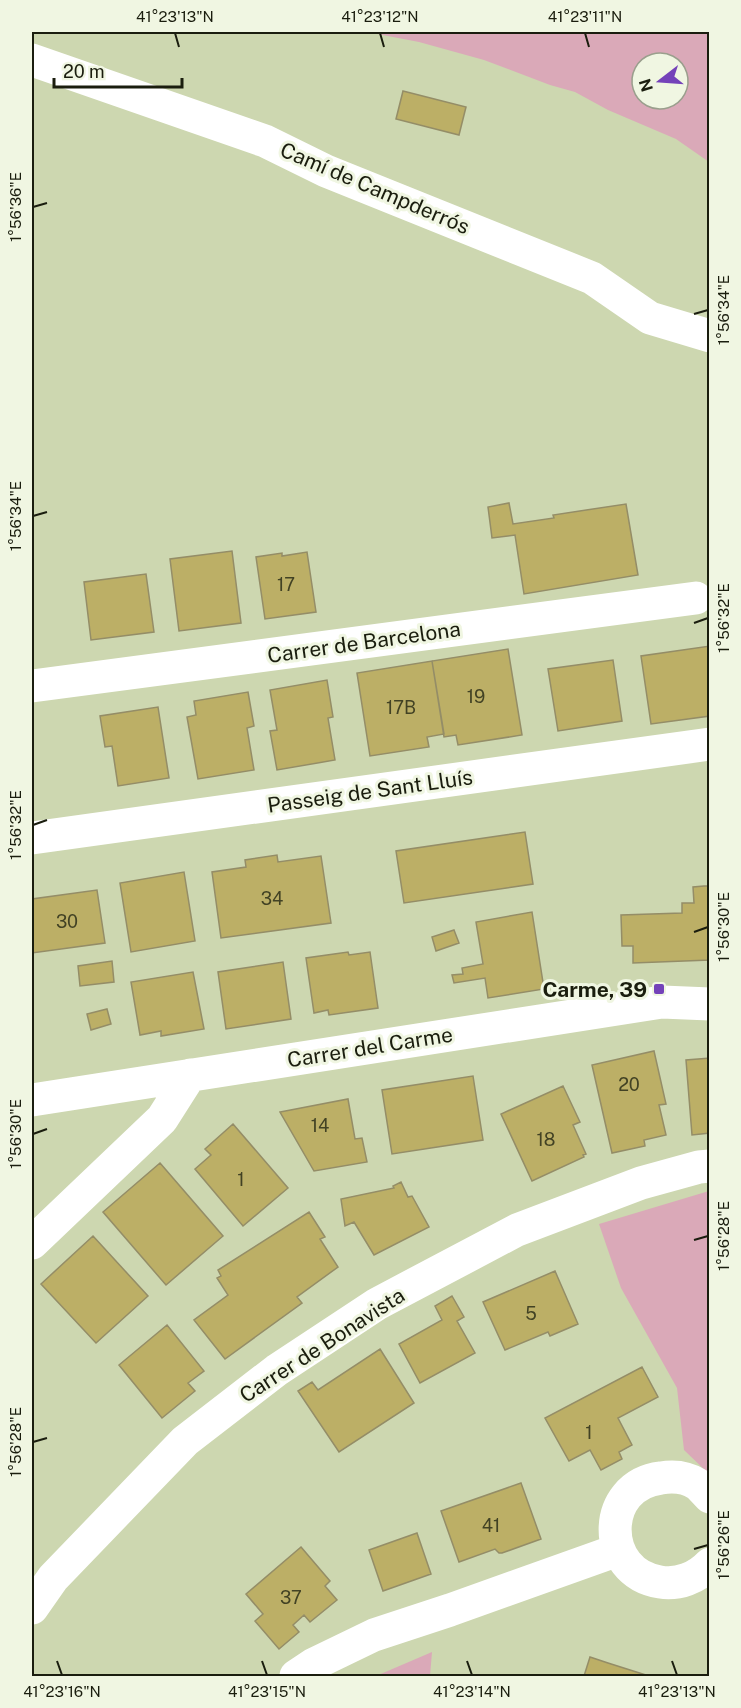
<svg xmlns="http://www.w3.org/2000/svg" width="741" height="1708" viewBox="0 0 741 1708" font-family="'Public Sans',sans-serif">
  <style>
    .green { fill: #daa9b8; fill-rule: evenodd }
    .building { fill: #bcaf66; stroke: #948d67; stroke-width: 1.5 }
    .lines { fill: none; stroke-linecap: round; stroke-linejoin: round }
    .minor { stroke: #fff; stroke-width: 33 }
    .ticks { fill: none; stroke: #1a1d0e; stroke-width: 2 }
    .poi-dot { fill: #7442b9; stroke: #f0f6e2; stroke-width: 2 }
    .labels { text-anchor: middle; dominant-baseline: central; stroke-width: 6; stroke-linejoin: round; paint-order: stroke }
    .number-label { font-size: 18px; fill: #424224 }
    .street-label { font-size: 21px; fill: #1a1d0e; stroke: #f0f6e2 }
    .poi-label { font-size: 21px; font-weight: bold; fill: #1a1d0e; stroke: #f0f6e2; text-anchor: end }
    .neatline { fill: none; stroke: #1a1d0e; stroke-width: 2 }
    .ticks-label { font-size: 15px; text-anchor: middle; fill: #1a1d0e }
  </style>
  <rect width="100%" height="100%" fill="#cdd7b0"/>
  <!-- green -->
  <path class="green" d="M367,32H709V162L676,139L608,110L575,92L550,85L484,60L419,42ZM642,63H678V99H642Z
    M709,1191V1474L684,1450L677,1388L621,1288L599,1224Z
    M432,1652L430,1676H376Z"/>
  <!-- building -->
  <path class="building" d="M403,91L466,107L459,135L396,119Z
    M509,503L513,524L554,518L553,515L626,504L638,575L524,594L515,535L492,538L488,507Z
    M232,551L241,623L179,631L170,559Z
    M307,552L316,612L265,619L256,557L282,553V556Z
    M146,574L154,632L91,640L84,582Z
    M710,646V716L651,724L641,656Z
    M508,649L522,735L458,745L456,735L444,737L432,661Z
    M613,660L622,721L558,731L548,669Z
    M432,661L444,734L427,737L429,747L370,756L357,673Z
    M327,680L333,717L328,718L335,760L277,770L270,731L277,730L270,690Z
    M248,692L254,726L247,728L254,770L198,779L187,717L196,715L194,701Z
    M158,707L169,778L118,786L112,746L105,747L100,716Z
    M525,832L533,884L404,903L396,851Z
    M277,855L278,862L321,856L331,923L221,938L212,872L246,867L245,860Z
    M184,872L195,941L131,952L120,883Z
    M704,886H710V960L633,963V946H622L621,915L682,913V903H694L693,887Z
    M97,890L105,943L32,953V899Z
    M532,912L544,989L488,998L485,978L454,983L452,975L463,974L462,968L483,964L476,922Z
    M454,930L459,943L436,951L432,937Z
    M348,952L349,955L370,952L378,1008L329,1015L328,1010L314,1013L306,958Z
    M112,961L114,982L80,986L78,966Z
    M283,962L291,1019L226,1029L218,972Z
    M193,972L204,1029L161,1036V1031L140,1035L131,982Z
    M107,1009L111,1024L91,1030L87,1014Z
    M654,1051L666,1104L659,1105L666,1135L644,1140L645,1146L612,1153L592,1065Z
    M710,1058V1133L692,1135L686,1060Z
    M473,1076L483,1140L392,1154L382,1090Z
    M563,1086L580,1122L573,1125L586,1154L583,1155L584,1157L532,1181L501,1114Z
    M348,1099L355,1139L362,1138L367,1162L314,1171L280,1112Z
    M233,1124L288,1188L243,1226L195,1169L211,1155L205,1149Z
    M160,1163L223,1236L166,1285L103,1212Z
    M401,1182L408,1197L412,1196L429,1227L374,1255L354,1222L345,1226L341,1199L394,1188L393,1186Z
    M309,1212L325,1237L320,1239L338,1267L297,1297L302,1303L225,1359L194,1320L228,1295L217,1278L221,1276L218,1270Z
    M93,1236L148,1296L96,1343L41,1284Z
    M555,1271L578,1324L550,1336L548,1332L505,1350L483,1302Z
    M452,1296L464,1317L457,1321L475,1353L420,1383L399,1344L442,1320L435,1306Z
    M167,1325L204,1371L188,1383L195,1391L162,1418L119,1365Z
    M380,1349L414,1403L339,1452L298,1391L312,1382L318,1390Z
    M642,1367L658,1397L618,1418L632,1445L619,1452L622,1459L601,1470L590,1450L569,1461L545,1418Z
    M521,1483L541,1539L502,1553H499L495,1549L459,1562L441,1511Z
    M417,1533L431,1574L383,1591L369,1550Z
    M301,1547L330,1581L325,1586L337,1600L310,1622L304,1615L293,1625L299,1632L279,1649L255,1621L263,1614L246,1594Z
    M590,1657L608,1663L649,1676H584Z"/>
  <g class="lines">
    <!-- minor -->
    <path class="minor" d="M32,60L265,141L326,171L592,278L650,318L710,336
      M32,686L696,598
      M32,838L710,744
      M32,1100L662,1002L710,1004
      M32,1243L162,1119L190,1075
      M710,1497C706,1493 701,1487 697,1484C686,1477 673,1476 661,1478C600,1485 600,1573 660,1582C678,1585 697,1578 710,1564
      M32,1608L53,1578L185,1441L277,1370L377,1304L517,1230L641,1183L699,1167L710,1166
      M296,1676L314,1664L374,1635L450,1610L618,1550"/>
  </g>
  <!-- ticks -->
  <path class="ticks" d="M175,33L179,47M380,33L384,47M585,33L589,47M33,207L47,203M694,314L708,310M33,516L47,512M694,623L708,618M33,825L47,820M694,932L708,927M33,1134L47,1129M694,1240L708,1236M33,1442L47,1438M694,1549L708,1545M57,1661L62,1675M262,1661L267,1675M467,1661L472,1675M672,1661L677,1675"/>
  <!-- markers -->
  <rect class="poi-dot" x="653" y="983" width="12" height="12" rx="3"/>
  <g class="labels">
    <!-- number labels -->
    <g class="number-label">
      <text x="286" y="584">17</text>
      <text x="476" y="696">19</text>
      <text x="401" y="707">17B</text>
      <text x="272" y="898">34</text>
      <text x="67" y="921">30</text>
      <text x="629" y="1084">20</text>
      <text x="320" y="1125">14</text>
      <text x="546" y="1139">18</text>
      <text x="241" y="1179">1</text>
      <text x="531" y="1313">5</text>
      <text x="589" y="1432">1</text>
      <text x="491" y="1525">41</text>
      <text x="291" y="1597">37</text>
    </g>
    <!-- street labels -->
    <g class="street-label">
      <text transform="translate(375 188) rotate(23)">Camí de Campderrós</text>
      <text transform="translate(364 642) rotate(-8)">Carrer de Barcelona</text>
      <text transform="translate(370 791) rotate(-8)">Passeig de Sant Lluís</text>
      <text transform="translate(370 1047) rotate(-9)">Carrer del Carme</text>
      <text transform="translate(322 1345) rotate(-33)">Carrer de Bonavista</text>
    </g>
    <!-- poi labels -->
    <g class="poi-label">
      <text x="647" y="989">Carme, 39</text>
    </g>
  </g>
  <!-- border -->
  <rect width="741" height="1708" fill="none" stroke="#f0f6e2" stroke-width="66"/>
  <!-- north arrow -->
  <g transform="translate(660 81) rotate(253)"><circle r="28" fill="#f0f6e2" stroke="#9a9f8d" stroke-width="1.5"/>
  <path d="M0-4.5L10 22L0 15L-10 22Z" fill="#7442b9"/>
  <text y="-9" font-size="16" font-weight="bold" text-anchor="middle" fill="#1a1d0e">N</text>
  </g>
  <!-- scale -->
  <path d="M54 78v9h128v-9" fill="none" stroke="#1a1d0e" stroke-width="3"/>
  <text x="63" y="78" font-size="18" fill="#1a1d0e" stroke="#f0f6e2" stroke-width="4.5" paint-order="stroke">20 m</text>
  <rect x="33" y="33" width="675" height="1642" class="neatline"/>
  <g class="ticks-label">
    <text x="175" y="22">41°23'13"N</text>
    <text x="380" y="22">41°23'12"N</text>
    <text x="585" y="22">41°23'11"N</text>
    <text transform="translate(16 207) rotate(-90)" y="5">1°56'36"E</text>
    <text transform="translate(724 310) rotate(-90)" y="5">1°56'34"E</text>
    <text transform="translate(16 516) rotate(-90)" y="5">1°56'34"E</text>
    <text transform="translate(724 618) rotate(-90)" y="5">1°56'32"E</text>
    <text transform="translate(16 825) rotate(-90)" y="5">1°56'32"E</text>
    <text transform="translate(724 927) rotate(-90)" y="5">1°56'30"E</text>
    <text transform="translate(16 1134) rotate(-90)" y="5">1°56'30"E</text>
    <text transform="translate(724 1236) rotate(-90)" y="5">1°56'28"E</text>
    <text transform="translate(16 1442) rotate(-90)" y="5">1°56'28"E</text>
    <text transform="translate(724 1545) rotate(-90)" y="5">1°56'26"E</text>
    <text x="62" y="1697">41°23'16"N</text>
    <text x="267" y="1697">41°23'15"N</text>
    <text x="472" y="1697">41°23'14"N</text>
    <text x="677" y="1697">41°23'13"N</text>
  </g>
</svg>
